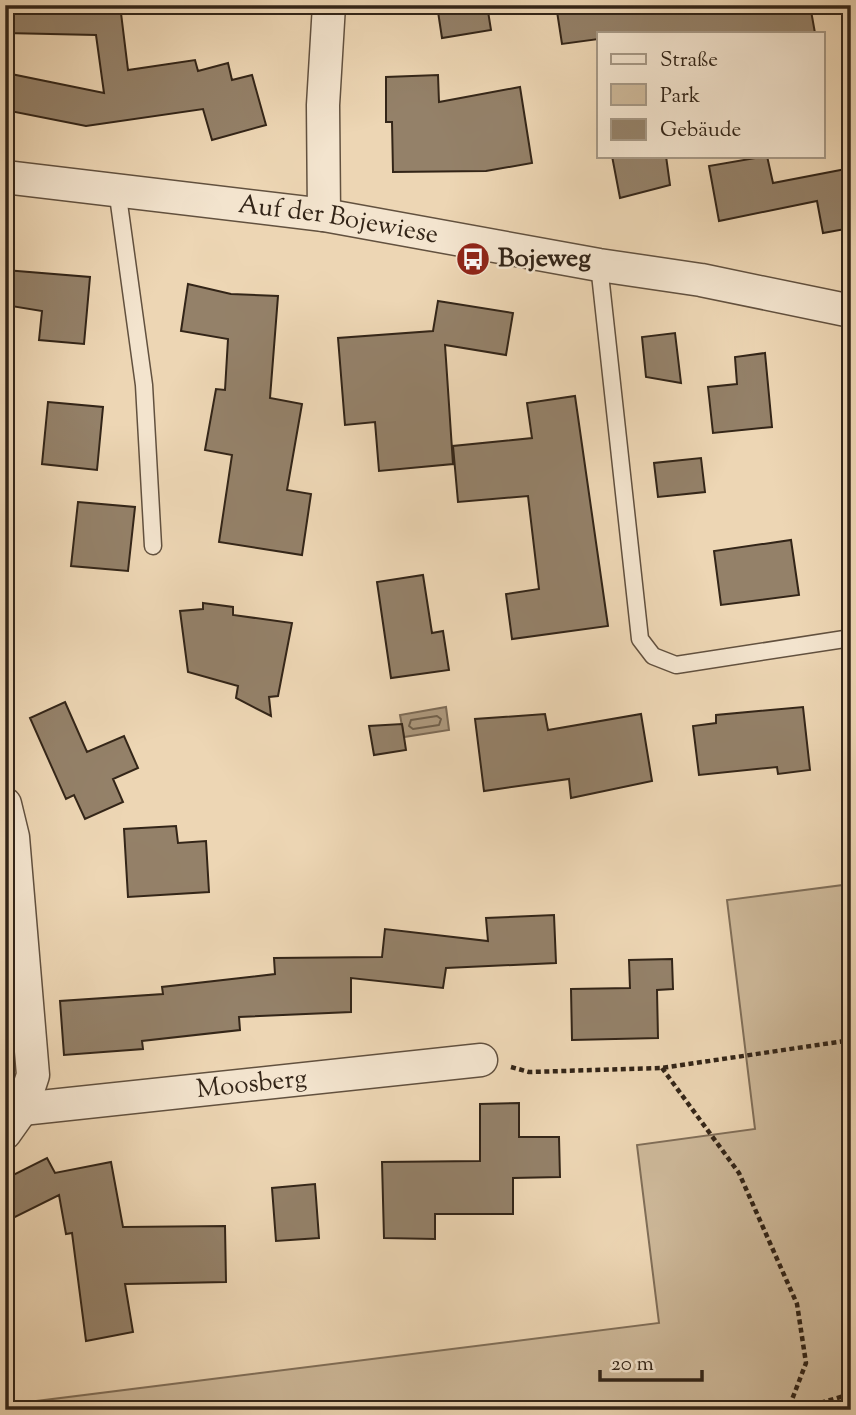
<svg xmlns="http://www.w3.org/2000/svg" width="856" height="1415" viewBox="0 0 856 1415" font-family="'Sorts Mill Goudy',serif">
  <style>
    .green { fill: #cdb899; stroke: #806e58; stroke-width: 2 }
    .water { fill: #ae9a7f; stroke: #7d6b56; stroke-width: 2 }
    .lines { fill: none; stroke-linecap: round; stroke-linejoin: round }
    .shore { stroke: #70604c; stroke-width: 2 }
    .building { fill: #948169; stroke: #332518; stroke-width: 2 }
    .lane-casing { stroke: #62513f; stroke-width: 19 }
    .street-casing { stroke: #62513f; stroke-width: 35 }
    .path { stroke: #332518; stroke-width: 4.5; stroke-dasharray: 5 3.5; stroke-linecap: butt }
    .lane { stroke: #f3e4ce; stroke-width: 16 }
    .street { stroke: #f3e4ce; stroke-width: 32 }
    .labels { text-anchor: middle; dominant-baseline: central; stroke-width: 5; stroke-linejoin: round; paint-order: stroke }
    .street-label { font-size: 26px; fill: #332518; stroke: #f3e4ce }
    .poi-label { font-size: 26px; font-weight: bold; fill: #332518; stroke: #f3e4ce; text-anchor: start }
  </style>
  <rect width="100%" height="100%" fill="#edd6b4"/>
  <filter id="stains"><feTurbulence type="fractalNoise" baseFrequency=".00286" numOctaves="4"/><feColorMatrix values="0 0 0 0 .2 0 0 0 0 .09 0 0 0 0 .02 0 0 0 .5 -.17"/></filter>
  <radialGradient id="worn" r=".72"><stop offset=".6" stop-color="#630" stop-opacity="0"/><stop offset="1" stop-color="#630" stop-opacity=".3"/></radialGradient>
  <!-- green -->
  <path class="green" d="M851,884V1410H5V1405L659,1323L637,1145L755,1129L727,900Z"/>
  <!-- water -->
  <path class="water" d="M446,707L449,730L404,737L400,715Z"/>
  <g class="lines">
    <!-- shore -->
    <path class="shore" d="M437,716L441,719L439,725L413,729L409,726L411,720Z"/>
  </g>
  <!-- building -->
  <path class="building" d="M5,5H120L128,70L195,60L198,71L228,63L232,80L252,75L266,125L212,140L203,109L86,126L5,110L11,74L104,93L96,35L5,33Z
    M437,5H487L491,30L442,38Z
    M556,5H810L815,33H599V39L562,44Z
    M438,75L439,102L520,87L532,163L486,171L393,172L392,122H386V77Z
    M612,156H666L670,185L620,198Z
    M767,156L773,183L851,168V228L823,233L817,201L719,221L709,166Z
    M5,270L90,277L84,344L39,340L42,311L5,305Z
    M188,284L231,294L278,296L270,398L302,404L287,490L311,494L302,555L219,542L232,455L205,450L216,389L225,390L228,339L181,331Z
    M438,301L513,313L506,355L445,345L453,464L379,471L375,422L345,425L338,338L433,331Z
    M675,333L681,383L646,377L642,337Z
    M765,353L772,427L713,433L708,387L737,384L735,357Z
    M575,396L608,626L512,639L506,594L539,589L528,496L458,502L453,446L532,438L527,403Z
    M48,402L103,407L97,470L42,464Z
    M701,458L705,492L658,497L654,463Z
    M78,502L135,507L128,571L71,566Z
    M791,540L799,595L721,605L714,551Z
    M423,575L432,633L443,631L449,670L391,678L377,582Z
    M203,603L233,607V615L292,623L278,696L269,697L271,716L236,698L238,686L188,672L180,611L203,609Z
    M65,702L87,752L124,736L138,768L113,779L123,802L85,819L74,795L66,799L30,718Z
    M803,707L810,770L778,774L777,767L699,775L693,726L716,723V715Z
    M545,714L548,730L641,714L652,781L571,798L569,779L484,791L475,719Z
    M402,724L406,750L374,755L369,726Z
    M176,826L178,843L206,841L209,892L128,897L124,829Z
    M554,915L556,963L446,968L443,988L351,978V1012L239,1017L240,1030L142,1041L143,1049L64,1055L60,1001L163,994L162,987L275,974L274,958L382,957L385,929L488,941L486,918Z
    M672,959L673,989L657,990L658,1038L572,1040L571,989L630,988L629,960Z
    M519,1103V1137H559L560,1177L513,1178V1214H435V1239L384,1238L382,1162L480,1161V1104Z
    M47,1158L55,1173L111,1162L123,1227L225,1226L226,1282L125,1284L133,1332L86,1341L72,1233L66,1234L59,1195L5,1222V1179Z
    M315,1184L319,1238L276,1241L272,1188Z"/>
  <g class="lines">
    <!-- lane casing -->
    <g class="lane-casing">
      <path id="lane" d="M117,189L144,385L153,546
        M599,265L640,639L653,656L676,665L851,638"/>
    </g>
    <!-- street casing -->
    <g class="street-casing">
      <g id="street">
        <path id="s1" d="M5,177L324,215L599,265L701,280L851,311"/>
        <path d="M324,215L323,105L329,5"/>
        <path d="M5,804L13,837L33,1075L22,1109L5,1133"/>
        <path id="s2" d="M22,1109L481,1060"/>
      </g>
    </g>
    <!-- path -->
    <path class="path" d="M511,1067L529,1072L662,1068L851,1040
      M662,1068L739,1173L797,1304L806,1363L788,1410
      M796,1410L851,1394"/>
    <!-- lane -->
    <use href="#lane" class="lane"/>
    <!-- street -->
    <use href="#street" class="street"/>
  </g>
  <!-- icons -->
  <defs>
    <g id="bus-disc" transform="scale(1.75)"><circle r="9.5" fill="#8f2418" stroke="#f3e4ce"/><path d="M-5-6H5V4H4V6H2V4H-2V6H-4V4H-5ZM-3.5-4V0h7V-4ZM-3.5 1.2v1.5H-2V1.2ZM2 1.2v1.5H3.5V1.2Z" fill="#fff"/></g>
  </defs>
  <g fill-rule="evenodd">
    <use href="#bus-disc" x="473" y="259"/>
  </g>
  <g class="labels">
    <!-- street labels -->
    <g class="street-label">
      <text stroke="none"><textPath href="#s1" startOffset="336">Auf der Bojewiese</textPath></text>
      <text stroke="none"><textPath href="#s2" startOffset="231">Moosberg</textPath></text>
    </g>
    <!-- poi labels -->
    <g class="poi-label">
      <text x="498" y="259">Bojeweg</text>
    </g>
  </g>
  <!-- margin -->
  <rect width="856" height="1415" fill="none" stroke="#edd6b4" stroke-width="28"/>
  <rect x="7" y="7" width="842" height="1401" fill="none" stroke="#332518" stroke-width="3.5"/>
  <rect x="14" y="14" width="828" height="1387" fill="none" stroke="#332518" stroke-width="2"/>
  <!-- legend -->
  <rect x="597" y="32" width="228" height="126" fill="#f3e4ce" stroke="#a69885" stroke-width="2"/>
  <rect x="611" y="54" width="35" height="10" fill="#f3e4ce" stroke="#a69885" stroke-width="2"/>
  <text x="660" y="66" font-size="21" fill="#332518">Straße</text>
  <rect x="611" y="84" width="35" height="21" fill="#cdb899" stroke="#a69885" stroke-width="2"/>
  <text x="660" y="102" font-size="21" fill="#332518">Park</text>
  <rect x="611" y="119" width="35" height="21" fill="#948169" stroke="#a69885" stroke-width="2"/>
  <text x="660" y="136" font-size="21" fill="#332518">Gebäude</text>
  <!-- scale -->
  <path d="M600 1370v10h102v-10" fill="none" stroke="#332518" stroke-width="3.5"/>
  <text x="611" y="1370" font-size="21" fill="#332518" stroke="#f3e4ce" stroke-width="5" paint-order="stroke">20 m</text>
  <rect width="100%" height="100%" filter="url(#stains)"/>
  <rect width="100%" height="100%" fill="url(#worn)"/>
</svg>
